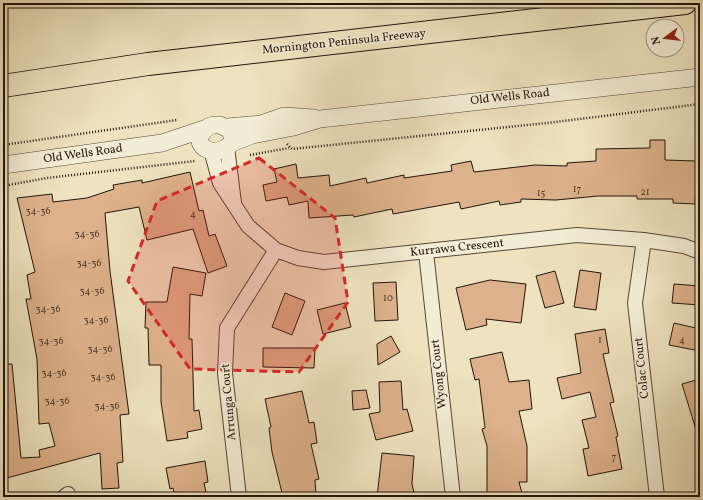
<svg xmlns="http://www.w3.org/2000/svg" width="703" height="500" viewBox="0 0 703 500" font-family="Vollkorn,serif">
  <style>
    .building { fill: #ddb18b; stroke: #22130a }
    .lines { fill: none; stroke-linecap: round; stroke-linejoin: round }
    .minor-casing { stroke: #554737; stroke-width: 16 }
    .tertiary-casing { stroke: #554737; stroke-width: 18 }
    .motorway-casing { stroke: #22130a; stroke-width: 24 }
    .path { stroke: #22130a; stroke-width: 2.5; stroke-dasharray: 1 2; stroke-linecap: butt }
    .minor { stroke: #f4edd5; stroke-width: 14 }
    .tertiary { stroke: #f4edd5; stroke-width: 17 }
    .motorway { stroke: #eee3be; stroke-width: 22 }
    .marked { fill: #d62828; fill-opacity: 0.2; stroke: #d62828; stroke-width: 3; stroke-dasharray: 8 5; stroke-linejoin: round }
    .labels { text-anchor: middle; dominant-baseline: central; stroke-width: 3.5; stroke-linejoin: round; paint-order: stroke }
    .number-label { font-size: 10px; fill: #513a2a }
    .street-label { font-size: 12px; fill: #22130a; stroke: #f4edd5 }
  </style>
  <rect width="100%" height="100%" fill="#eee3be"/>
  <filter id="stains"><feTurbulence type="fractalNoise" baseFrequency=".005" numOctaves="4"/><feColorMatrix values="0 0 0 0 .2 0 0 0 0 .09 0 0 0 0 .02 0 0 0 .5 -.17"/></filter>
  <radialGradient id="worn" r=".72"><stop offset=".6" stop-color="#630" stop-opacity="0"/><stop offset="1" stop-color="#630" stop-opacity=".3"/></radialGradient>
  <!-- building -->
  <path class="building" d="M650,140H665V160L697,161L695,204L673,203V199H637V196H598L556,200L521,199V202L500,205L499,201L461,209L459,202L393,214L392,209L354,217L353,215L309,218L308,201L289,205L287,197L266,201L263,185L277,182L274,169L296,164L298,178L329,175L330,186L366,178L367,183L404,175V178L452,171L451,165L471,161L474,172L535,165L567,166V163L596,161V149L650,148Z
    M190,172L199,211L203,210L209,236L215,234L227,266L208,273L193,229L147,240L139,207L105,213L110,271L129,414L120,415L123,462L117,463L119,488L102,489L100,453L3,479V364H12L21,458L40,457L39,450L55,446L49,423L39,424L37,359L26,299H31L27,275L35,272L17,198L52,194L53,202L87,198L114,189L113,185L142,180V183Z
    M173,267L206,273L202,296L190,294L189,339H192L194,411L199,410L202,429L187,432L188,438L167,441L161,402V365H149L148,328H145L146,302H167Z
    M580,270L601,273L596,310L574,307Z
    M555,271L564,303L545,308L536,276Z
    M490,280L526,284L521,323L486,319L487,325L466,330L456,288Z
    M396,282L398,320L375,321L373,283Z
    M674,284L700,286V305L672,303Z
    M285,293L305,301L292,335L272,327Z
    M345,303L351,327L323,334L317,310Z
    M674,323L700,329V351L669,345Z
    M605,329L609,353L603,354L614,402L610,403L618,436L616,437L622,469L588,476L583,449L589,448L582,420L596,417L590,392L562,399L557,378L581,373L575,334Z
    M391,336L400,352L378,365L377,344Z
    M263,348H315L314,368L263,367Z
    M502,352L509,382L529,380L532,409L519,411L527,446V482H519L523,497H487V446L482,429L485,428L479,379L475,380L470,359Z
    M700,379V433H697L682,384Z
    M401,381L403,410L407,409L413,431L376,440L369,414L380,412L379,382Z
    M366,390L370,408L353,410L352,391Z
    M302,391L309,423L314,422L317,443L311,444L319,479L315,480L316,497H283L272,452L269,428L271,427L265,399Z
    M382,453L414,456L412,484L415,497H377Z
    M205,461L208,482L204,483L207,497H175L173,488L170,489L166,468Z"/>
  <g class="lines">
    <!-- minor casing -->
    <g class="minor-casing">
      <path id="minor" d="M227,147L234,203
        M211,150L220,183L248,226L276,250L298,258L324,262L577,235L644,240L684,246L700,252
        M644,240L635,303L657,497
        M426,252L453,497
        M64,497L68,494
        M239,497L225,373L227,328L276,250"/>
    </g>
    <!-- tertiary casing -->
    <g class="tertiary-casing">
      <path id="tertiary" d="M213,125H220L230,130L233,139C231,149 215,154 206,149C193,141 203,128 213,125Z
        M227,127L261,124L284,116L314,118
        M232,143L252,135L294,127L320,119L700,77
        M3,165L162,143L204,129"/>
    </g>
    <!-- motorway casing -->
    <g class="motorway-casing">
      <path id="motorway" d="M3,86L148,64L685,3"/>
    </g>
    <!-- path -->
    <path class="path" d="M287,144L292,149L547,123L700,104
      M3,145L177,120
      M250,155L289,148
      M3,186L47,178L195,161"/>
    <!-- minor -->
    <use href="#minor" class="minor"/>
    <!-- tertiary -->
    <use href="#tertiary" class="tertiary"/>
    <!-- motorway -->
    <use href="#motorway" class="motorway"/>
  </g>
  <!-- marked area -->
  <path class="marked" d="M259,158L335,218L348,302L299,372L190,369L128,281L157,201Z"/>
  <g class="labels">
    <!-- number labels -->
    <g class="number-label">
      <text x="577" y="189">17</text>
      <text x="645" y="192">21</text>
      <text x="541" y="193">15</text>
      <text x="38" y="211">34-36</text>
      <text x="193" y="214">4</text>
      <text x="87" y="234">34-36</text>
      <text x="89" y="263">34-36</text>
      <text x="92" y="291">34-36</text>
      <text x="388" y="298">10</text>
      <text x="48" y="309">34-36</text>
      <text x="96" y="320">34-36</text>
      <text x="600" y="340">1</text>
      <text x="682" y="340">4</text>
      <text x="51" y="341">34-36</text>
      <text x="100" y="349">34-36</text>
      <text x="54" y="373">34-36</text>
      <text x="103" y="377">34-36</text>
      <text x="57" y="401">34-36</text>
      <text x="107" y="406">34-36</text>
      <text x="614" y="457">7</text>
    </g>
    <!-- street labels -->
    <g class="street-label">
      <text transform="translate(344 42) rotate(-6)">Mornington Peninsula Freeway</text>
      <text transform="translate(510 97) rotate(-6)">Old Wells Road</text>
      <text transform="translate(83 154) rotate(-8)">Old Wells Road</text>
      <text transform="translate(457 248) rotate(-6)">Kurrawa Crescent</text>
      <text transform="translate(642 368) rotate(-96)">Colac Court</text>
      <text transform="translate(439 374) rotate(-96)">Wyong Court</text>
      <text transform="translate(229 402) rotate(-95)">Arrunga Court</text>
    </g>
  </g>
  <!-- margin -->
  <rect width="703" height="500" fill="none" stroke="#eee3be" stroke-width="16"/>
  <rect x="4" y="4" width="695" height="492" fill="none" stroke="#22130a" stroke-width="2"/>
  <rect x="8" y="8" width="687" height="484" fill="none" stroke="#22130a"/>
  <!-- north arrow -->
  <g transform="translate(665 38) rotate(255)"><circle r="19" fill="#f4edd5" stroke="#a09684"/>
  <path d="M0-3L7 15L0 10L-7 15Z" fill="#8f2418"/>
  <text y="-6" font-size="11" font-weight="bold" text-anchor="middle" fill="#22130a">N</text>
  </g>
  <rect width="100%" height="100%" filter="url(#stains)"/>
  <rect width="100%" height="100%" fill="url(#worn)"/>
</svg>
